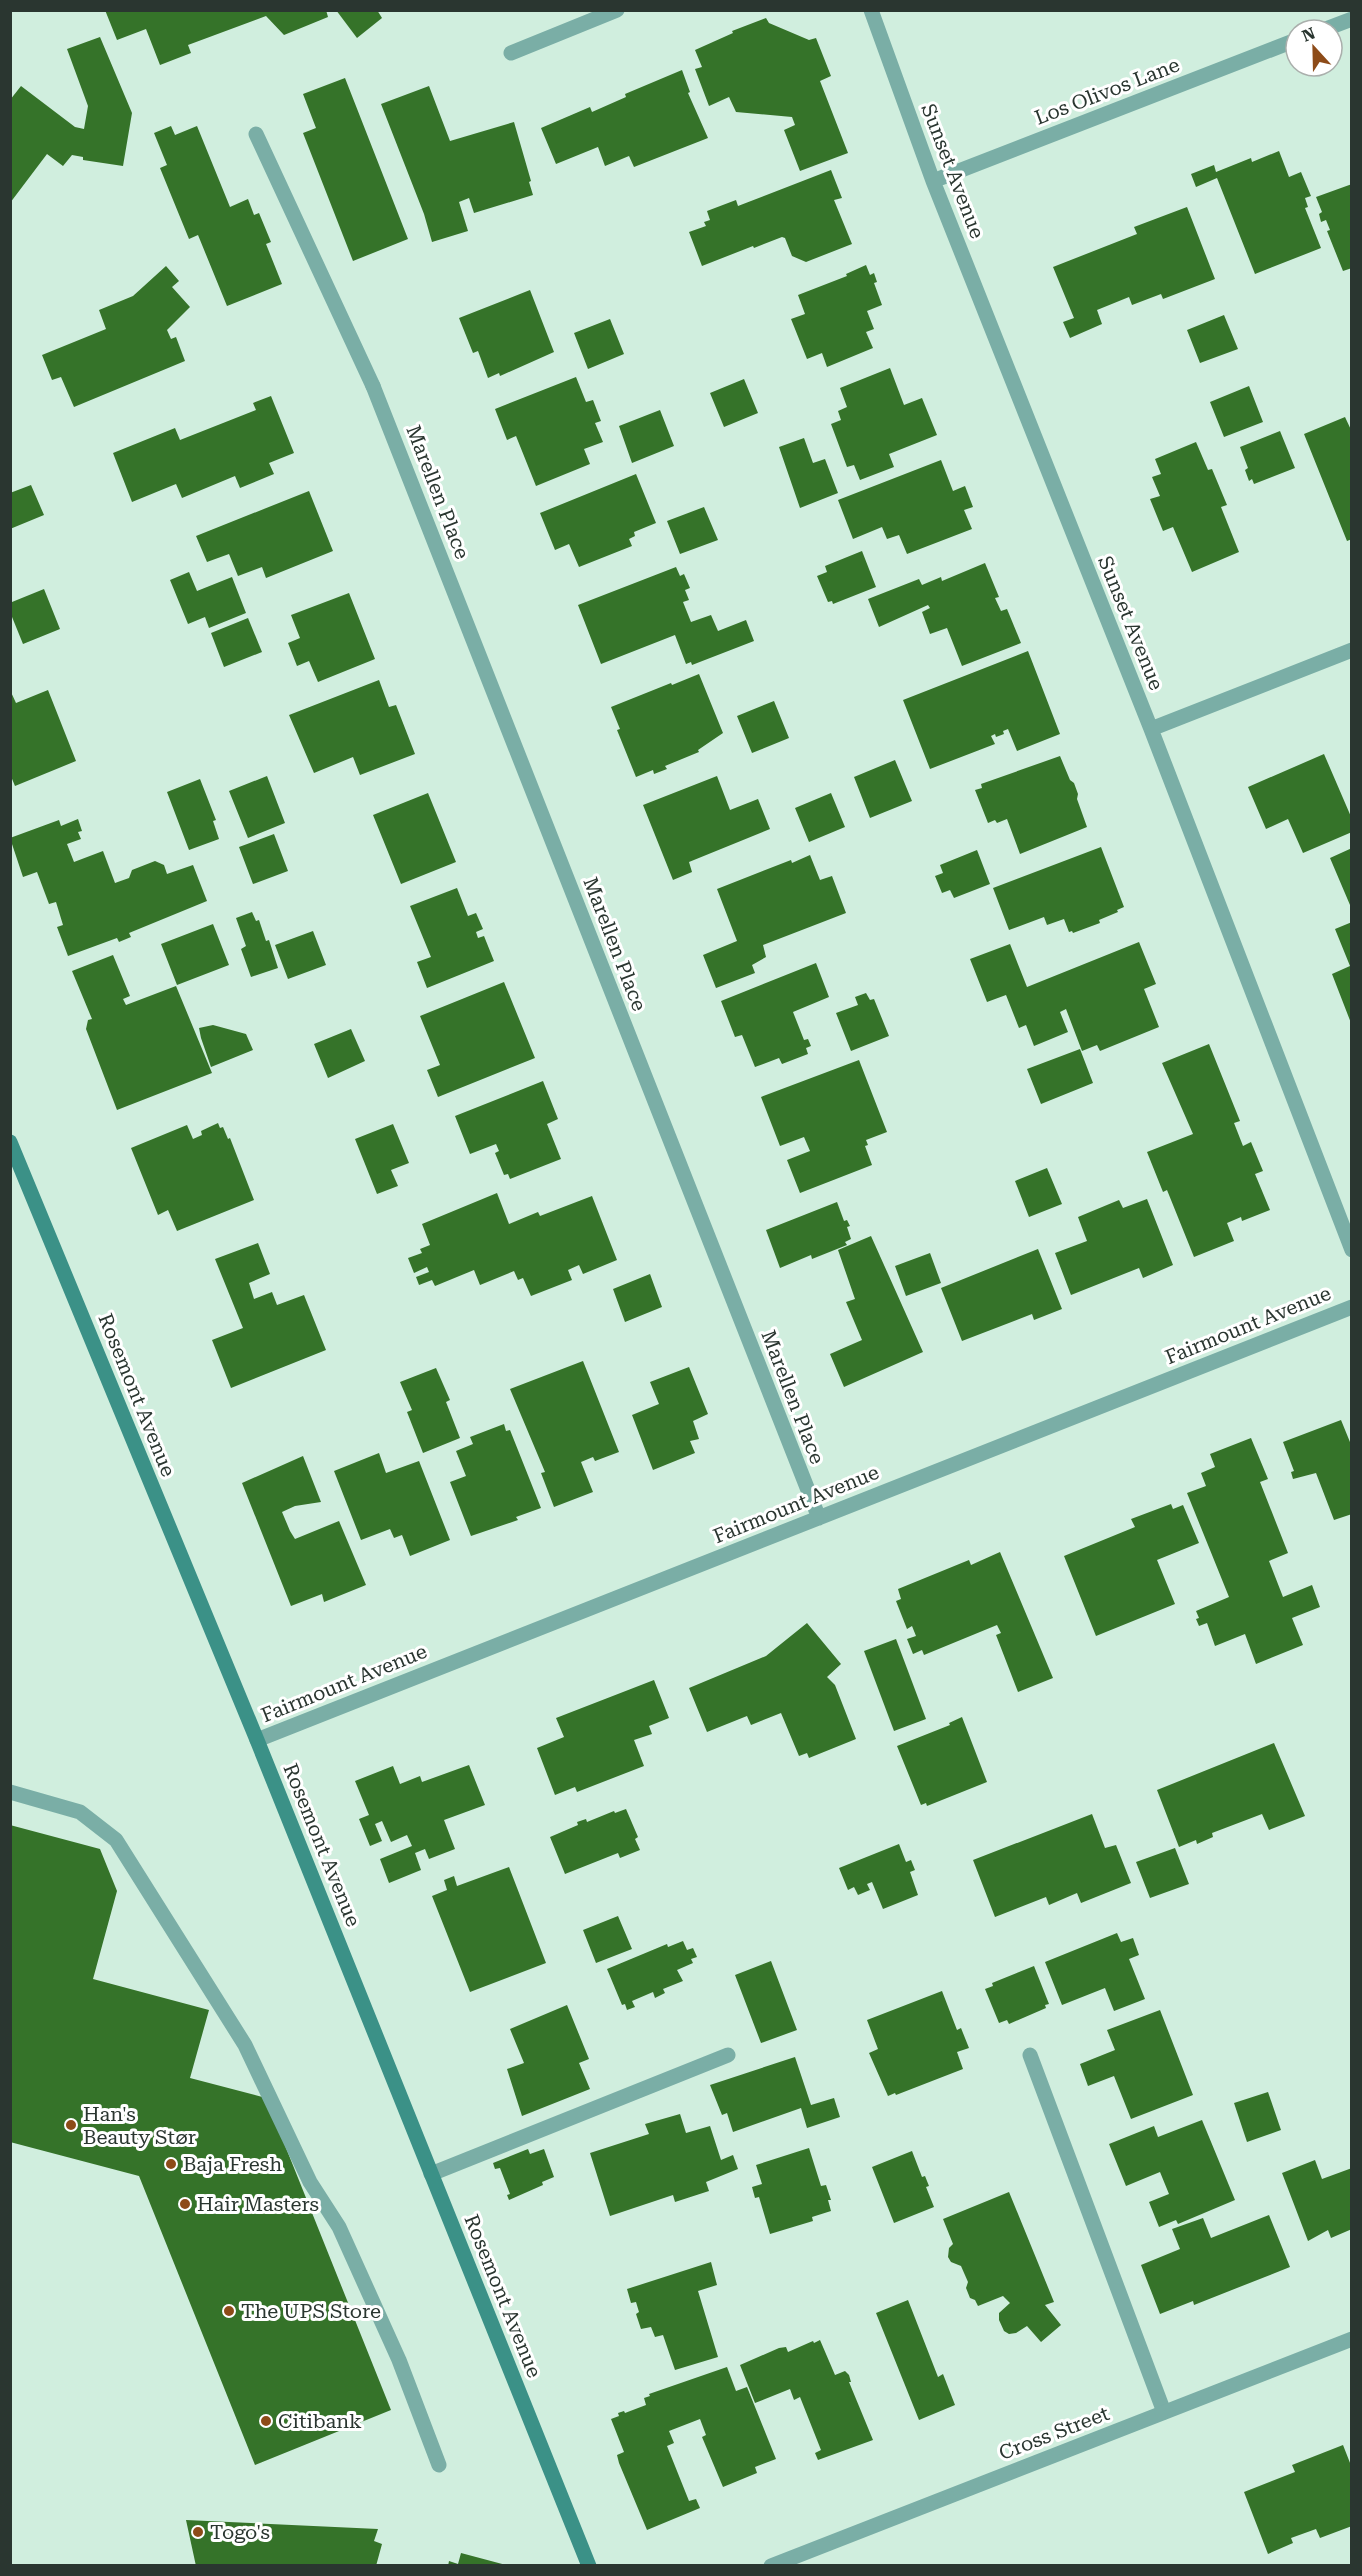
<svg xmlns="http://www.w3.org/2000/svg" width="1362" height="2576" viewBox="0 0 1362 2576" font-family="'Roboto Serif',serif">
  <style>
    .building { fill: #357329 }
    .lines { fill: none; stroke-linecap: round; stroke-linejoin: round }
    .lane { stroke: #7aaea6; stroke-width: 15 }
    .street { stroke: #7aaea6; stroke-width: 15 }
    .secondary { stroke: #3b9187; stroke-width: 15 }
    .poi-dot { fill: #8d4b18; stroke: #fff; stroke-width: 2 }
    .labels { text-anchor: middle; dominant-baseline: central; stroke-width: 6; stroke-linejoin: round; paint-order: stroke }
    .street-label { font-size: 20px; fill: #2a3630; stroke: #fff }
    .poi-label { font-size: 20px; fill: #2a3630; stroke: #fff; text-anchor: start }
  </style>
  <rect width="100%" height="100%" fill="#d0eede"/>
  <!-- building -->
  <path class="building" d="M105,10H326L328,17L284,35L266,16L188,45L191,53L160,65L146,29L117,40Z
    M336,10H377L382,18L357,38Z
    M766,18L769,23L809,40L816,38L831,76L820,81L848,153L800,171L784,130L795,125L792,117L736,112L729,97L709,106L695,69L702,67L695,50L733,33L732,31Z
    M100,37L132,113L123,166L83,160V157L72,155L63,166L47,154L10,203V100L21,86L75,127L84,129L88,106L67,49Z
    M682,70L690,92L688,93L708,138L634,167L629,156L605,166L598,147L556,164L541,128L590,107L592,112L626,97L625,94Z
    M345,78L408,239L353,261L303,133L316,128L303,94Z
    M429,86L450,141L514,122L531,181L529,182L533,195L474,213L469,198L459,202L468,231L432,242L424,214L381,104Z
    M171,126L175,135L197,126L230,207L248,199L254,215L259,213L271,242L266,244L282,284L227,306L198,235L189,239L160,168L167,165L154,133Z
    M1279,151L1289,177L1301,172L1311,196L1305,198L1308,207L1305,208L1321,248L1255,274L1217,178L1196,187L1191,174L1214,165L1216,172L1251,158L1252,162Z
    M831,170L842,198L834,200L852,244L806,262L792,256L785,238L782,237L754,248L753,246L702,266L689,232L706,226L704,222L710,220L707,211L736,200L738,206Z
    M1352,184V268L1343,271L1327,231L1330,230L1326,220L1321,222L1319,214L1322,212L1316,197Z
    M1187,207L1215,279L1163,299L1161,294L1132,305L1129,297L1097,310L1102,324L1070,338L1063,322L1074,318L1053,267L1137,234L1134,227Z
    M866,265L870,275L874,273L877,282L874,283L882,305L867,311L874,329L866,332L873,348L827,367L822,353L807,359L791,319L805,314L798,295L847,276L846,274Z
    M166,266L179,281L172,287L190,307L167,330L171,339L176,337L185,361L74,407L61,377L52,380L42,355L106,329L99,310L133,296Z
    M530,290L554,352L500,376L499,373L488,378L478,351L473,353L459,318Z
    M1224,315L1238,349L1200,363L1187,330Z
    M610,319L624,354L588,369L574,333Z
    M890,368L904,405L922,398L937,435L889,454L894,467L860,480L854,465L847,467L831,424L841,420L838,411L847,407L840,388Z
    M576,377L586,402L593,400L601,421L595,423L603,442L584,449L590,464L536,486L516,436L507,440L495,409Z
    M744,379L758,413L724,427L710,393Z
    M1249,386L1263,422L1224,437L1210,402Z
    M271,396L294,453L269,463L274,474L240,488L235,476L182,498L176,484L132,502L113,453L175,428L180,440L256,410L253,403Z
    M660,410L674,446L632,463L619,426Z
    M1345,417L1352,432V539L1347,541L1304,434Z
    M1280,431L1295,468L1254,484L1252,479L1249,481L1245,470L1248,468L1240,447Z
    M804,438L813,463L825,459L838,493L800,508L779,447Z
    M1196,442L1208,470L1212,469L1227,505L1221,507L1239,552L1192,572L1173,527L1163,531L1150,499L1160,496L1152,477L1161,474L1155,459Z
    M941,460L953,491L965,486L973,507L964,510L972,529L907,554L899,535L887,539L882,527L853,539L838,500Z
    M636,474L656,523L634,532L635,536L629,539L632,546L579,567L569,544L555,550L540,513Z
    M31,485L44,515L10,529V493Z
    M309,491L333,551L266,578L262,567L238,576L229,554L207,562L196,536Z
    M704,507L718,540L680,554L667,521Z
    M862,551L876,587L833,604L832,601L828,602L817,576L827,572L825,566Z
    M985,563L999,597L995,598L1001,611L1007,609L1021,643L962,666L947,628L930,634L922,612L930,608L928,605L879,627L868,599L919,579L922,585L941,577L942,581Z
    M676,567L680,576L684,574L690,588L685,590L689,600L683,602L691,622L711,615L718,631L746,620L754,641L692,665L691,662L686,664L675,635L601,664L578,605Z
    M189,572L197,591L232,577L246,613L209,628L205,617L188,624L170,580Z
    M44,589L60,629L23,644L10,612V597L12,602Z
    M349,593L375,659L318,682L309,661L297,666L288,643L300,638L291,615Z
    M248,618L262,652L224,667L211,633Z
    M1028,651L1060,734L1017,751L1008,729L1003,731L1004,734L996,737L995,734L991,736L995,744L930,769L903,700Z
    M699,674L723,733L698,750L699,752L665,766L667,769L654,774L653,770L636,777L617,730L620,729L611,707L671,683L672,685Z
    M379,680L389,707L396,705L415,754L360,775L353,757L314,773L289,715Z
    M10,690L16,703L48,690L76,761L15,786L10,774Z
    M774,701L789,738L752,753L737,716Z
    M1324,754L1352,819V832L1303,853L1288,819L1266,829L1248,787Z
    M1060,756L1070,780L1074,783L1078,794L1077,799L1087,827L1020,854L1007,819L997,823L995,820L988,823L975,790L982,788L981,784Z
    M895,760L912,801L870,818L854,777Z
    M267,776L285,823L248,838L229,791Z
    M717,776L730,810L758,799L770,829L689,862L692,872L673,880L643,805Z
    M200,779L216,820L213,821L219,839L189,850L167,792Z
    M428,793L456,862L401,884L373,815Z
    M831,793L845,827L809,842L795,808Z
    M78,819L82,831L78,832L81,839L67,844L74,862L103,851L115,883L129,878L132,870L155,861L164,865L167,874L193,865L207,901L129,933L131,937L119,942L117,938L68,956L57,927L63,925L56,902L49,904L37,872L23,877L10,838L59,820L61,826Z
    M274,834L288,871L253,884L239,847Z
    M1101,847L1124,907L1117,910L1118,912L1099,920L1100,923L1073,933L1072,931L1069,932L1064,919L1047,925L1044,917L1009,930L993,888Z
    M1352,848V904L1350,905L1330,858Z
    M977,850L990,884L954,898L950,890L942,893L935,876L943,873L940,865Z
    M810,855L820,880L832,876L846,913L763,945L766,957L752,965L755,973L716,988L703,955L737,941L717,889L791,860L792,863Z
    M457,888L468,916L476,913L483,929L476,932L478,938L484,936L494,961L427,988L417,962L431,957L410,906Z
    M252,912L256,921L259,920L266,941L269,940L278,968L251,977L241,949L246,946L236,918Z
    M1352,922V1023H1351L1332,974L1350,966L1335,929Z
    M213,924L229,965L177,985L161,944Z
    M313,931L326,965L288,979L275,945Z
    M1139,942L1156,984L1144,989L1159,1027L1100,1051L1097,1045L1082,1051L1066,1009L1060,1012L1068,1032L1034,1046L1026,1025L1019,1028L1006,995L987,1002L970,959L1010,944L1027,987Z
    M113,955L130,996L123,999L126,1005L176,986L212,1073L117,1110L86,1029L88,1020L92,1019L72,971Z
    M816,963L829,997L793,1012L804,1040L808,1039L811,1046L806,1048L808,1054L782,1064L779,1058L755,1067L742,1035L735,1037L721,1001Z
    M504,982L535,1058L438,1097L427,1070L440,1065L420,1016Z
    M866,993L870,1000L874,999L889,1036L851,1051L836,1013L858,1005L855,997Z
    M213,1025L246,1034L253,1050L211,1067L201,1038L199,1028Z
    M351,1029L365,1061L328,1078L314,1044Z
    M1209,1044L1240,1121L1234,1123L1243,1146L1251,1142L1263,1171L1255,1174L1270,1210L1242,1221L1241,1217L1227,1223L1234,1241L1194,1257L1167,1190L1163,1192L1147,1152L1193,1134L1162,1063Z
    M1080,1049L1093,1083L1041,1104L1027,1069Z
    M859,1060L887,1132L866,1140L868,1145L865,1146L872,1165L800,1193L787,1160L810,1151L804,1137L780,1146L761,1097Z
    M543,1081L558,1119L547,1124L561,1159L510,1179L508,1174L504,1175L495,1153L499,1151L496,1144L470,1154L455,1116Z
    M218,1123L220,1128L223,1127L228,1139L230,1138L254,1200L177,1231L168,1210L158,1215L131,1148L187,1125L193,1139L202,1135L201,1131Z
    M393,1124L409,1163L391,1170L398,1186L377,1194L355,1139Z
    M1047,1168L1062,1204L1029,1217L1015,1181Z
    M497,1193L509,1224L538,1212L540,1216L592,1196L617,1260L583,1274L579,1265L568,1270L572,1280L531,1296L523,1278L518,1280L514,1271L480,1285L474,1270L435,1286L432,1280L419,1285L416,1277L429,1272L427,1267L414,1273L408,1258L422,1253L420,1249L430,1245L422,1224Z
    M1147,1199L1173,1265L1143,1278L1139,1268L1071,1295L1055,1253L1087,1241L1078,1217L1119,1200L1123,1208Z
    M837,1202L844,1221L847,1220L850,1226L847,1227L851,1239L845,1242L847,1245L812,1259L811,1255L780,1268L766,1230Z
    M871,1236L923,1352L844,1387L830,1354L862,1340L846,1302L855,1299L838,1250Z
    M258,1243L270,1274L249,1283L254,1299L272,1292L277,1305L304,1295L326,1350L231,1388L212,1340L243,1328L215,1259Z
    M1038,1249L1062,1309L1034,1320L1032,1314L962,1341L941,1288Z
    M930,1253L941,1283L906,1296L895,1266Z
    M650,1274L662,1307L625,1322L613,1289Z
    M583,1361L619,1452L595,1461L593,1457L581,1462L593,1492L554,1507L541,1473L545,1472L510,1389Z
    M689,1367L708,1414L693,1421L699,1439L690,1441L695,1453L653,1470L632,1415L659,1404L650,1382Z
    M436,1368L450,1400L446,1402L460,1438L423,1453L407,1412L412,1410L400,1382Z
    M1341,1420L1352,1447V1514L1334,1520L1316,1473L1293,1479L1291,1472L1294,1471L1283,1442Z
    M504,1424L506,1431L510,1430L541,1508L516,1517L518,1520L471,1536L450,1482L466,1476L456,1451L473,1444L470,1437Z
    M1251,1438L1268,1479L1260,1482L1288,1553L1269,1561L1283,1597L1312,1585L1320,1607L1292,1618L1303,1645L1256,1664L1245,1634L1215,1646L1207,1623L1199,1626L1196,1619L1199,1618L1196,1611L1229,1597L1187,1493L1206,1486L1201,1473L1215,1467L1210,1454Z
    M379,1453L386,1473L419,1461L450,1540L410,1556L402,1535L394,1538L390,1529L361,1540L334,1471Z
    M303,1456L321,1502L295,1506L282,1512L290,1531L295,1539L339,1521L366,1585L324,1602L322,1594L291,1606L242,1483Z
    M1171,1504L1173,1509L1183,1505L1199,1543L1157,1560L1175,1604L1096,1636L1064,1556L1135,1527L1131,1519Z
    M1000,1552L1053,1678L1018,1692L996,1635L1001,1633L997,1625L924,1655L922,1650L913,1654L907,1639L916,1636L912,1626L907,1629L896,1601L901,1599L898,1589L969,1560L971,1565Z
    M807,1623L841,1664L827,1677L835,1685L856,1739L809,1758L807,1753L799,1756L781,1713L751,1725L747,1716L707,1732L689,1688L766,1656Z
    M896,1639L926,1719L894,1731L864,1651Z
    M654,1680L669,1718L649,1726L652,1734L634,1740L644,1766L577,1792L575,1787L555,1795L537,1748L564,1737L556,1718Z
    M962,1717L987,1782L927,1806L926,1803L921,1805L897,1746L950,1725L949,1723Z
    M1274,1743L1305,1816L1269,1830L1262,1814L1212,1833L1213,1837L1197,1844L1196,1840L1179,1847L1157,1790Z
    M469,1765L485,1805L444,1820L455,1849L429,1859L425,1849L415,1853L421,1870L389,1883L380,1859L412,1846L407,1835L391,1842L382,1821L375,1824L382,1841L370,1846L359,1819L369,1815L355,1781L393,1766L400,1784L420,1776L422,1782Z
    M626,1809L638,1837L635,1839L640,1850L620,1858L618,1853L565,1874L550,1837L578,1825L577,1822L586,1819L587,1822L614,1811L615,1813Z
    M1092,1814L1105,1848L1116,1845L1131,1883L1081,1903L1077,1893L1049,1905L1046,1897L995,1917L973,1860Z
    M10,1825L100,1849L117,1891L93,1979L209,2010L190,2078L266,2098L391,2410L255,2465L139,2176L10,2142Z
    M899,1844L906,1862L911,1860L915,1870L910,1872L918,1895L883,1909L872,1882L867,1884L870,1890L858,1895L854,1887L848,1890L839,1868Z
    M1175,1848L1189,1884L1150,1898L1136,1862Z
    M509,1867L546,1963L470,1992L432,1896L447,1890L444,1880L454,1876L457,1886Z
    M618,1916L632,1949L596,1963L583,1930Z
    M1117,1933L1121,1942L1133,1938L1139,1955L1129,1959L1145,1999L1114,2011L1105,1988L1062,2005L1045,1962Z
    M683,1941L687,1950L693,1948L697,1957L691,1959L693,1963L677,1970L683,1981L663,1989L665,1993L655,1998L653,1992L632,2001L635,2007L627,2010L625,2004L622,2005L607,1969L667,1944L668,1947Z
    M771,1961L797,2030L761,2043L735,1975Z
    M1034,1966L1049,2004L1045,2005L1046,2008L1009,2024L1007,2020L999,2023L985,1989L993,1986L992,1983Z
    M942,1991L957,2030L961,2028L969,2048L957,2052L963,2069L896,2095L895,2093L888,2096L869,2053L878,2049L867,2020Z
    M567,2005L589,2059L579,2063L590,2089L522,2116L507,2069L524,2063L510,2029Z
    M1160,2010L1193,2095L1131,2119L1114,2076L1088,2086L1080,2064L1115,2050L1107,2030Z
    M795,2057L811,2105L834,2098L840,2117L807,2128L801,2108L733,2132L727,2113L722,2115L710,2085Z
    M1268,2092L1281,2130L1247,2142L1234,2103Z
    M680,2114L686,2133L710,2126L721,2160L733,2155L738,2169L706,2182L709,2191L675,2202L673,2195L610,2216L590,2153L649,2134L645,2124Z
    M1202,2120L1235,2200L1178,2224L1176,2220L1159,2227L1149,2202L1169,2194L1160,2172L1126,2186L1109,2144L1154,2126L1158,2137Z
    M809,2148L821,2186L826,2185L831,2200H828L831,2211L812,2217L813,2221L770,2234L759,2197L755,2198L752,2187L762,2184L756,2165Z
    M528,2149L530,2154L544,2149L554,2177L542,2182L543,2185L509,2200L507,2195L510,2194L500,2168L495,2169L493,2163Z
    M912,2151L922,2177L925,2176L929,2186L926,2187L934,2207L894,2223L872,2167Z
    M1315,2160L1322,2179L1352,2168V2229L1331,2238L1328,2230L1308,2241L1282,2173Z
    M1009,2192L1054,2302L1045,2305L1061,2325L1041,2342L1027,2326L1016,2333L1009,2334L1004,2331L999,2320V2313L1010,2303L1003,2296L978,2306L975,2300L970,2298L966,2288L968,2282L961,2266L951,2262L948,2257L949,2248L953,2244L943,2219Z
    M1269,2215L1290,2267L1194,2305L1193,2301L1160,2314L1141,2265L1180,2249L1172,2229L1203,2218L1211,2238Z
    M711,2262L717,2285L698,2291L718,2357L675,2370L663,2335L655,2337L651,2327L641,2329L636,2314L639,2312L636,2302L631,2303L627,2289Z
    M908,2300L938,2377L943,2374L955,2405L919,2420L876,2313Z
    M820,2340L835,2375L845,2371L849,2375L851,2382H849L873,2440L818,2460L815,2453L821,2450L800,2397L794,2400L790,2389L755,2403L740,2365L779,2348L786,2347L788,2352L813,2341L814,2343Z
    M727,2367L736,2391L747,2387L776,2459L755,2467L757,2473L723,2487L702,2437L706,2435L700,2419L669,2431L674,2443L667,2446L689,2501L696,2499L700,2508L647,2530L619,2463L617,2455L624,2452L611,2419L619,2416L618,2413L624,2411L625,2413L646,2405L644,2398L650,2396L649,2394Z
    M1343,2445L1352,2468V2526L1320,2538L1316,2529L1291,2538L1293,2543L1268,2554L1244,2492L1295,2472L1292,2465Z
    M186,2520L378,2529L374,2541L382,2544L376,2566H196Z
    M461,2553L506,2565V2566H448L449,2561L458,2564Z"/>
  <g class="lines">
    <!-- lane -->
    <path class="lane" d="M256,134L373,386
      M10,1792L80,1812L116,1840L245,2045L310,2182L339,2227L399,2360L439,2465
      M1030,2055L1164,2412
      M431,2174L728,2055"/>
    <!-- street -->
    <path class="street" d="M871,10L933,181L1151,729L1352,1250
      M1323,30L1352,19
      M511,53L617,10
      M933,181L1296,40
      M373,386L819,1518
      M1151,729L1352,650
      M257,1740L1352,1307
      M771,2566L1352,2339"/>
    <!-- secondary -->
    <path class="secondary" d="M10,1142L257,1740L589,2566"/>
  </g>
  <!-- markers -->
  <g class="poi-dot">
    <circle cx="71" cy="2125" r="6"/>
    <circle cx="171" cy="2164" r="6"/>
    <circle cx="185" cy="2204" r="6"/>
    <circle cx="229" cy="2311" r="6"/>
    <circle cx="266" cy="2421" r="6"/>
    <circle cx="198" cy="2532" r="6"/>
  </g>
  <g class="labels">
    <!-- street labels -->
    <g class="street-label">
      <text transform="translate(1107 91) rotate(-21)">Los Olivos Lane</text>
      <text transform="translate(953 171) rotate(69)">Sunset Avenue</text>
      <text transform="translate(438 492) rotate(69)">Marellen Place</text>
      <text transform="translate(1131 623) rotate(68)">Sunset Avenue</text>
      <text transform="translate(615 944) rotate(69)">Marellen Place</text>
      <text transform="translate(1248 1325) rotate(-22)">Fairmount Avenue</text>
      <text transform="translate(137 1395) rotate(68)">Rosemont Avenue</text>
      <text transform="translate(793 1397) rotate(69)">Marellen Place</text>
      <text transform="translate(796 1504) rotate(-22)">Fairmount Avenue</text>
      <text transform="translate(344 1683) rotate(-22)">Fairmount Avenue</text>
      <text transform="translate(322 1845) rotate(68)">Rosemont Avenue</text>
      <text transform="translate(503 2296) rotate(68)">Rosemont Avenue</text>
      <text transform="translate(1054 2433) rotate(-21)">Cross Street</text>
    </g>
    <!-- poi labels -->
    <g class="poi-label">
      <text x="83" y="2114">Han's<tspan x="83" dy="23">Beauty Stør</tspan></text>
      <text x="183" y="2164">Baja Fresh</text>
      <text x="197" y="2204">Hair Masters</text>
      <text x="241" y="2311">The UPS Store</text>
      <text x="278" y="2421">Citibank</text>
      <text x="210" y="2532">Togo's</text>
    </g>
  </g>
  <!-- border -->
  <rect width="1362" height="2576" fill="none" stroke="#2a3630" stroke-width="24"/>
  <!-- north arrow -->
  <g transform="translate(1314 48) rotate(338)"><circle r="28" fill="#ffffff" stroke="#aaafac" stroke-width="1.5"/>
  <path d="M0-4.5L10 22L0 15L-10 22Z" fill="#8d4b18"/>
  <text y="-9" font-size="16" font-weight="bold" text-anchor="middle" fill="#2a3630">N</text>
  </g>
</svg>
